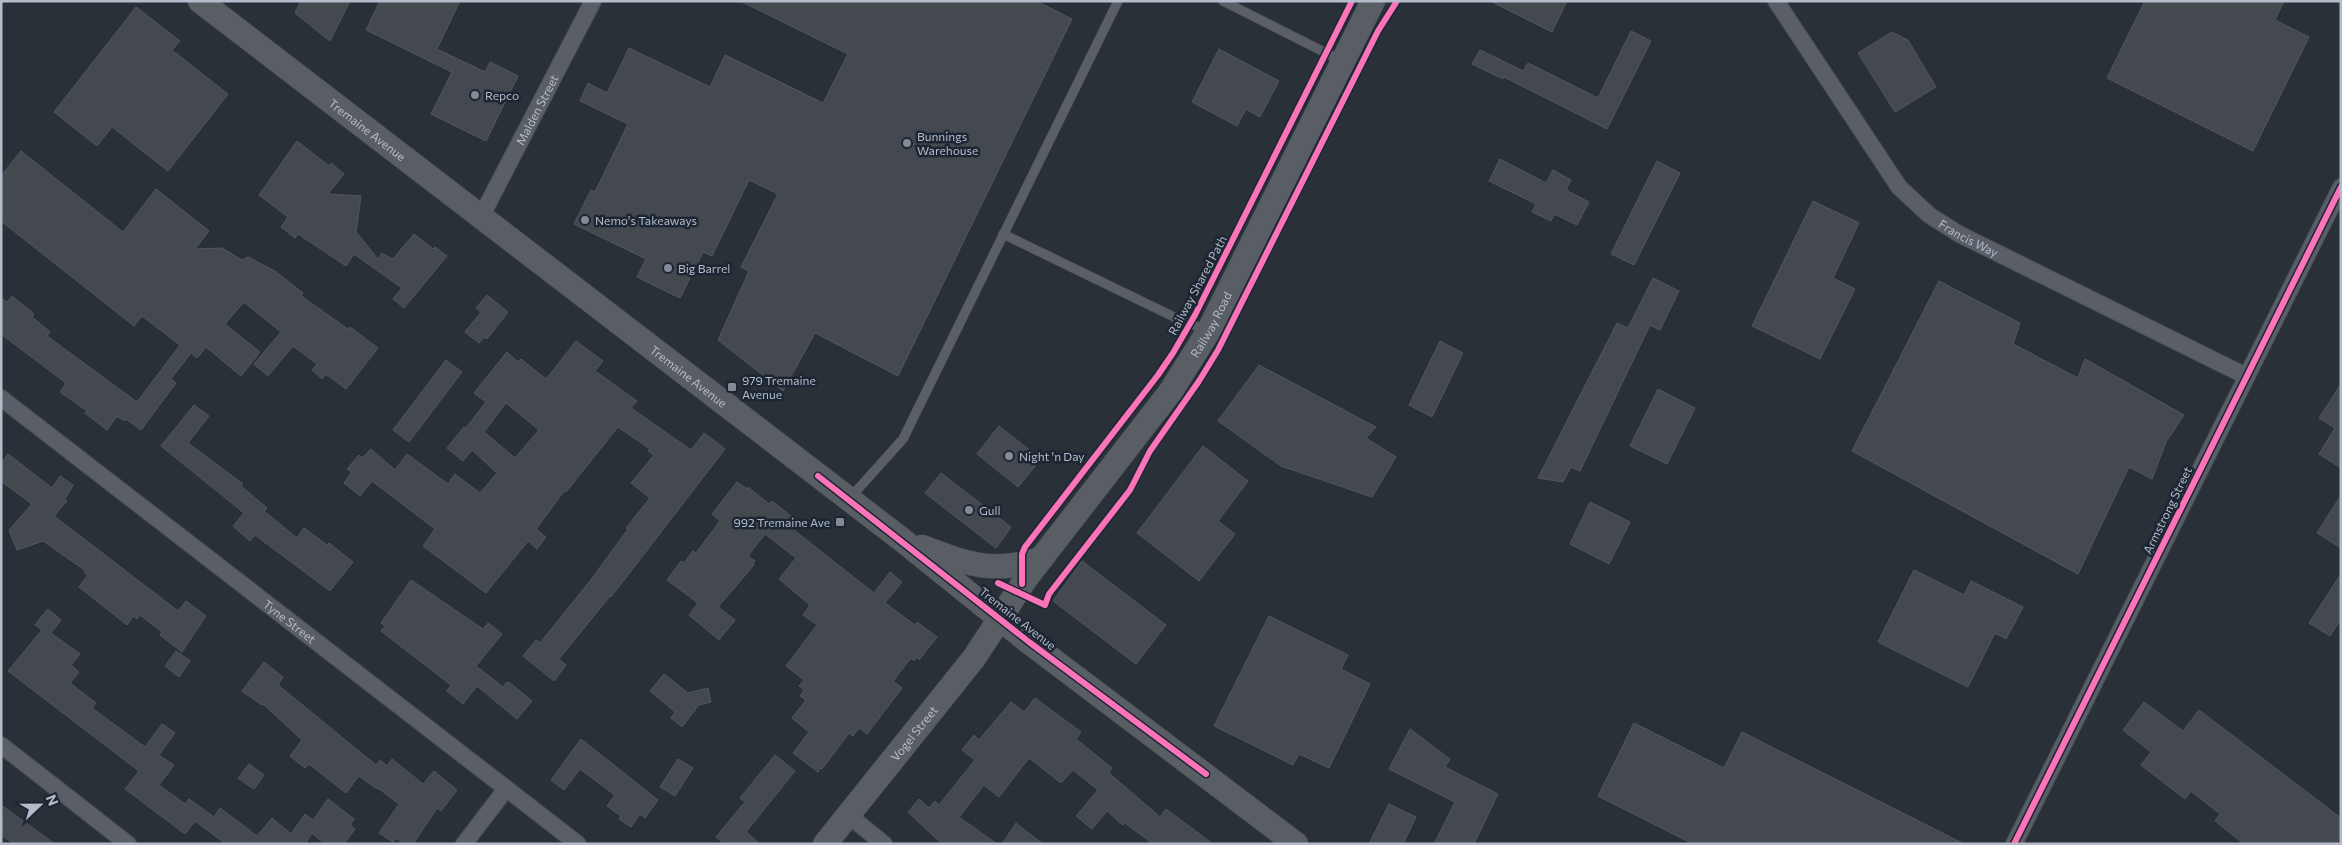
<svg xmlns="http://www.w3.org/2000/svg" width="2342" height="845" viewBox="0 0 2342 845" font-family="Commissioner,sans-serif">
  <style>
    .building { fill: #444950; stroke: #52575f; fill-rule: evenodd }
    .lines { fill: none; stroke-linecap: round; stroke-linejoin: round }
    .service-casing { stroke: #484c53; stroke-width: 10 }
    .minor-casing { stroke: #484c53; stroke-width: 18 }
    .secondary-casing { stroke: #484c53; stroke-width: 25 }
    .service { stroke: #5a5e66; stroke-width: 9 }
    .minor { stroke: #5a5e66; stroke-width: 16 }
    .secondary { stroke: #595d64; stroke-width: 24 }
    .cycleway-casing { stroke: #1d2633; stroke-width: 9 }
    .cycleway { stroke: #fb73b8; stroke-width: 6 }
    .poi-dot { fill: #848b96; stroke: #1d2633; stroke-width: 2 }
    .labels { text-anchor: middle; dominant-baseline: central; stroke-width: 5; stroke-linejoin: round; paint-order: stroke }
    .poi-label { font-size: 12px; fill: #b4bcc9; stroke: #1d2633; text-anchor: start }
    .street-label { font-size: 12px; fill: #b4bcc9; stroke: #1d2633 }
  </style>
  <rect width="100%" height="100%" fill="#2a3038"/>
  <!-- building -->
  <path class="building" d="M301,1H350L330,41L295,13Z
    M380,1H460L437,49L485,72L490,62L518,76L486,141L431,114L452,72L366,30Z
    M740,1H1036L1072,19L898,376L815,333L783,391L718,340L749,271L741,267L778,194L749,180L712,256L703,252L680,298L637,277L646,259L574,224L591,190L595,192L628,124L580,101L588,83L607,93L629,48L710,87L725,55L823,103L848,54Z
    M1490,1H1567L1552,32Z
    M2145,1H2284L2275,20L2309,37L2253,151L2107,78Z
    M136,7L180,41L172,50L228,94L168,171L112,127L97,146L54,112Z
    M1631,31L1651,41L1607,129L1504,77L1503,79L1472,64L1480,50L1523,71L1528,63L1598,98Z
    M1892,32L1908,40L1936,87L1895,112L1858,53Z
    M1219,49L1279,81L1260,117L1246,109L1237,126L1192,102Z
    M297,141L329,166L331,163L344,174L328,194L361,196L356,232L378,259L382,253L393,259L414,234L433,249L435,247L447,256L404,308L393,299L402,288L354,254L346,266L298,234L295,238L281,227L288,217L259,195Z
    M21,151L123,232L156,189L209,231L195,249L222,248L242,260L248,257L275,271L303,293L301,296L348,329L350,327L378,348L346,389L326,374L322,379L312,370L317,364L293,346L268,376L254,364L281,332L244,302L225,324L260,352L241,376L206,347L197,358L191,353L171,379L176,383L141,430L126,419L124,421L117,416L107,430L85,413L87,411L60,392L66,383L1,334V298L7,302L12,296L34,314L32,317L50,332L47,336L137,402L180,345L142,316L134,326L1,221V176Z
    M1500,159L1546,183L1553,170L1571,180L1566,190L1589,202L1577,225L1554,214L1551,221L1532,212L1536,204L1489,181Z
    M1657,161L1680,173L1634,265L1611,254Z
    M1813,201L1859,223L1833,278L1855,289L1820,359L1752,326Z
    M1653,278L1679,291L1660,330L1650,325L1580,471L1571,467L1563,482L1538,478L1617,323L1628,328Z
    M1939,281L2020,323L2013,344L2078,378L2085,359L2184,415L2166,442L2152,479L2129,467L2078,574L1852,451Z
    M487,295L508,312L487,339L484,337L479,343L465,332L481,312L476,308Z
    M576,341L603,361L595,371L637,401L631,408L691,450L704,433L725,449L611,597L610,596L559,659L566,665L554,681L523,656L536,640L540,643L590,581L628,529L626,528L650,498L631,483L654,455L648,451L650,449L618,427L566,492L564,491L536,529L546,537L537,549L528,541L486,593L423,546L435,529L372,481L360,496L344,483L352,472L347,469L359,455L362,458L371,449L395,470L407,454L448,484L455,474L480,493L497,473L472,450L463,461L447,448L464,427L466,428L486,402L474,393L507,352L518,362L521,359L546,379ZM506,403L539,430L515,458L484,432Z
    M1440,341L1463,353L1432,417L1409,405Z
    M446,360L462,372L409,442L393,430Z
    M1259,365L1376,427L1366,438L1396,457L1372,497L1281,466L1218,421Z
    M2341,384V468L2319,454L2335,428L2319,418Z
    M1658,389L1695,408L1667,464L1630,446Z
    M194,405L209,416L188,443L243,484L241,486L267,508L264,511L297,538L304,528L327,545L329,543L353,562L330,591L255,535L250,541L233,526L244,513L161,446Z
    M999,426L1041,459L1018,487L977,454Z
    M1203,446L1248,481L1218,521L1235,534L1199,581L1137,533Z
    M8,454L52,488L60,476L73,485L65,499L67,501L54,516L178,611L186,601L206,616L182,652L160,635L162,632L140,615L137,619L133,616L127,625L79,587L88,575L84,572L86,571L43,541L17,550L9,530L32,504L1,481V464Z
    M941,473L1011,527L996,548L925,493Z
    M737,482L747,489L748,487L769,504L772,501L796,520L790,527L874,593L890,572L902,582L885,603L915,625L917,622L937,637L919,660L916,657L914,661L911,658L893,681L902,688L867,734L859,728L853,736L849,733L822,769L820,768L818,772L793,753L809,732L792,718L806,700L800,696L804,690L799,686L804,680L786,666L817,625L803,615L810,605L779,579L796,558L765,534L748,556L755,561L753,563L754,565L718,607L735,620L719,640L689,615L698,603L667,580L681,561L684,563L693,551L696,553L720,521L712,514Z
    M2341,495V548L2317,533Z
    M1590,502L1630,522L1609,564L1570,544Z
    M1082,561L1166,625L1136,664L1053,601Z
    M1914,570L1964,595L1971,581L2023,607L2006,639L1995,633L1968,687L1878,642Z
    M2341,574V619L2330,636L2309,623Z
    M411,580L483,629L488,623L502,634L476,666L503,687L507,682L510,683L532,701L517,719L477,686L463,704L447,691L451,685L381,631L385,626L381,623Z
    M48,609L61,620L51,633L80,654L71,665L79,672L70,683L96,703L92,708L145,747L162,724L175,733L159,755L174,765L159,785L185,804L189,799L214,817L220,808L257,836L272,818L291,834L305,814L313,820L328,799L354,819L350,825L355,829L344,844H325L312,833L305,844H226L195,821L185,834L125,789L139,771L8,671L42,630L35,625Z
    M1269,616L1348,655L1341,669L1370,684L1329,768L1299,754L1293,765L1214,726Z
    M176,651L190,661L179,677L165,666Z
    M264,662L283,677L278,685L376,765L380,760L387,766L392,759L423,784L434,771L457,790L441,811L437,808L413,844H405L396,838L393,842L379,833L399,804L378,788L377,789L359,776L346,793L309,764L305,768L290,756L302,740L263,704L262,705L242,691Z
    M664,674L688,693L708,688L711,702L699,705L682,727L671,718L675,712L650,691Z
    M1035,698L1081,732L1076,739L1112,768L1109,773L1160,817L1166,809L1213,844H1153L1125,823L1123,825L1107,811L1092,829L1076,816L1098,790L1073,770L1061,783L1029,758L999,797L984,785L959,817L997,844H942L908,812L919,799L929,808L935,801L939,805L975,760L962,750L974,735L979,740L1011,702L1024,712Z
    M2144,702L2183,731L2199,710L2341,818V844H2244L2215,821L2220,814L2191,791L2185,799L2141,765L2151,752L2123,730Z
    M1634,723L1724,768L1742,732L1964,844H1693L1598,796Z
    M1410,729L1450,759L1445,767L1498,794L1474,844H1434L1455,802L1389,769Z
    M581,739L658,800L645,818L640,814L631,827L619,819L621,816L607,806L615,795L580,769L564,790L551,780Z
    M775,755L795,771L746,832L760,844H724L716,837L745,802L740,798Z
    M678,759L693,768L675,796L660,787Z
    M249,764L264,775L254,789L238,778Z
    M1389,804L1416,817L1403,844H1369Z
    M1,805L55,844H14L1,835Z
    M1016,823L1022,828L1043,844H1002Z"/>
  <g class="lines">
    <!-- service casing -->
    <g class="service-casing">
      <path id="service" d="M1223,1L1342,61
        M1003,234L1174,317L1208,331
        M850,498L903,439L1118,1"/>
    </g>
    <!-- minor casing -->
    <g class="minor-casing">
      <g id="minor">
        <path id="s1" d="M1776,1L1899,187L1929,215L1959,234L2246,376"/>
        <path id="s2" d="M481,217L593,1"/>
        <path id="s3" d="M1,398L578,844"/>
        <path d="M1,745L128,844"/>
        <path d="M848,815L884,844"/>
        <path d="M464,844L506,789"/>
        <path d="M2014,844L2341,187"/>
      </g>
    </g>
    <!-- secondary casing -->
    <g class="secondary-casing">
      <g id="secondary">
        <path id="s4" d="M200,1L901,539L1029,642L1296,844"/>
        <path d="M922,547C967,564 993,574 1041,559"/>
        <path id="s5" d="M825,844L974,658L1027,577L1171,391L1208,332L1373,1"/>
      </g>
    </g>
    <!-- service -->
    <use href="#service" class="service"/>
    <!-- minor -->
    <use href="#minor" class="minor"/>
    <!-- secondary -->
    <use href="#secondary" class="secondary"/>
    <!-- cycleway casing -->
    <g class="cycleway-casing">
      <path id="cycleway" d="M818,476L1029,642L1206,774
        M998,583L1045,605L1049,594L1130,490L1150,451L1199,381L1218,350L1378,31L1397,1
        M1022,584V554L1025,547L1158,375L1173,353L1195,315L1352,1
        M2014,844L2341,187"/>
    </g>
    <!-- cycleway -->
    <use href="#cycleway" class="cycleway"/>
  </g>
  <!-- markers -->
  <g class="poi-dot">
    <circle cx="475" cy="95" r="5"/>
    <circle cx="907" cy="143" r="5"/>
    <circle cx="585" cy="220" r="5"/>
    <circle cx="668" cy="268" r="5"/>
    <rect x="727" y="382" width="10" height="10" rx="2.5"/>
    <circle cx="1009" cy="456" r="5"/>
    <circle cx="969" cy="510" r="5"/>
    <rect x="835" y="517" width="10" height="10" rx="2.5"/>
  </g>
  <g class="labels">
    <!-- poi labels -->
    <g class="poi-label">
      <text x="485" y="95">Repco</text>
      <text x="917" y="136">Bunnings<tspan x="917" dy="14">Warehouse</tspan></text>
      <text x="595" y="220">Nemo's Takeaways</text>
      <text x="678" y="268">Big Barrel</text>
      <text x="742" y="380">979 Tremaine<tspan x="742" dy="14">Avenue</tspan></text>
      <text x="1019" y="456">Night 'n Day</text>
      <text x="979" y="510">Gull</text>
      <text x="830" y="522" text-anchor="end">992 Tremaine Ave</text>
    </g>
    <!-- street labels -->
    <g class="street-label">
      <text stroke="none"><textPath href="#s2" startOffset="121">Malden Street</textPath></text>
      <text stroke="none"><textPath href="#s4" startOffset="211">Tremaine Avenue</textPath></text>
      <text stroke="none"><textPath href="#s1" startOffset="310">Francis Way</textPath></text>
      <text transform="translate(1197 285) rotate(-62)">Railway Shared Path</text>
      <text stroke="none"><textPath href="#s5" startOffset="648">Railway Road</textPath></text>
      <text stroke="none"><textPath href="#s4" startOffset="616">Tremaine Avenue</textPath></text>
      <text transform="translate(2167 510) rotate(-64)">Armstrong Street</text>
      <text transform="translate(1018 618) rotate(38)">Tremaine Avenue</text>
      <text stroke="none"><textPath href="#s3" startOffset="365">Tyne Street</textPath></text>
      <text stroke="none"><textPath href="#s5" startOffset="142">Vogel Street</textPath></text>
    </g>
  </g>
  <!-- border -->
  <rect width="2342" height="845" fill="none" stroke="#b4bcc9" stroke-width="5"/>
  <!-- north arrow -->
  <g transform="translate(40 805) rotate(68)" stroke="#1d2633" stroke-width="4" paint-order="stroke">
  <path d="M0-4L9 19L0 12L-9 19Z" fill="#b4bcc9"/>
  <text y="-8" font-size="14" font-weight="bold" text-anchor="middle" fill="#b4bcc9">N</text>
  </g>
</svg>
